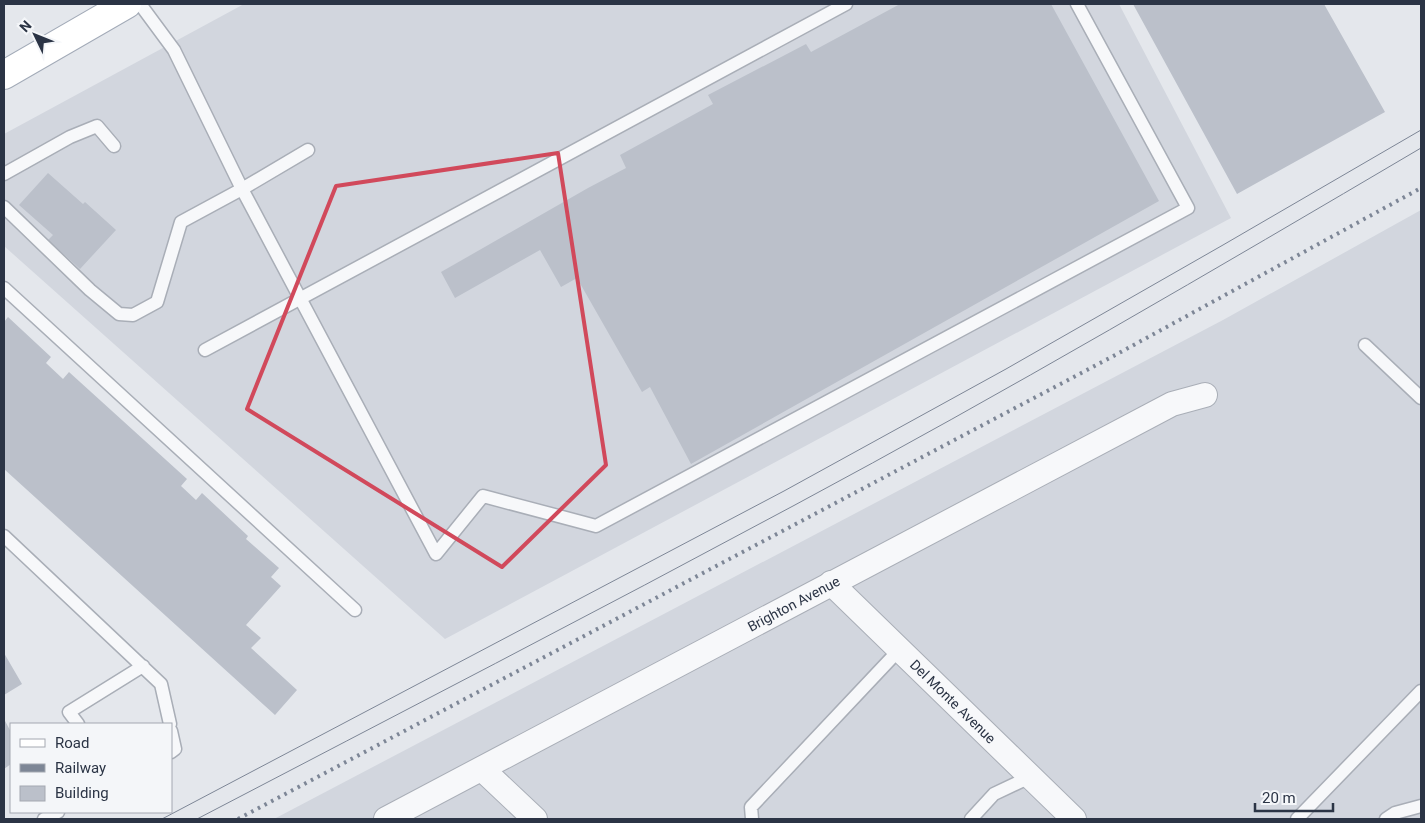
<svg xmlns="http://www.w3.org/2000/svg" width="1425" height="823" viewBox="0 0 1425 823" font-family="Roboto,sans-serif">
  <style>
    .built { fill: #d2d6de }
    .building { fill: #bbc0ca }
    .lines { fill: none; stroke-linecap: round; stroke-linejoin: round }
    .lane-casing { stroke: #a9aeb7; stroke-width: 15 }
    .street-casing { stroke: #a9aeb7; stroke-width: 26 }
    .primary-casing { stroke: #a3abb8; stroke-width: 30 }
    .lane { stroke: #f7f8fa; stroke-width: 12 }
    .street { stroke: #f7f8fa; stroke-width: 24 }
    .primary { stroke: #fff; stroke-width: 28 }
    .tram { stroke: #7d8696; stroke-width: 1 }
    .rail { stroke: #7d8696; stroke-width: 4; stroke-dasharray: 2.5 5; stroke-linecap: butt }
    .marked { fill: none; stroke: #d1495b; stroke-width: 4; stroke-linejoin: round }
    .labels { text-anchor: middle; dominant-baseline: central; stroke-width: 4; stroke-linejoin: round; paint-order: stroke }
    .street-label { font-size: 14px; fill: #2b3445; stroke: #f4f6f9 }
  </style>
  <rect width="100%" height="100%" fill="#e4e7ec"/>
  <!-- built -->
  <path class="built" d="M244,4H1119L1231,218L445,639L4,246V134Z
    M1421,210V819H274L1223,320Z"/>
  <!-- building -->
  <path class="building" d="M900,4H1051L1159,201L691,464L650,387L642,392L577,278L561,287L540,250L455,298L441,272L588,188L626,168L620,155L713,104L708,95L806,44L811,52Z
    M1133,4H1324L1385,112L1237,194Z
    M48,173L83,204L85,202L116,230L80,269L48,240L53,235L19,205Z
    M8,317L51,357L46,363L63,379L69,372L187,479L181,486L196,500L202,493L248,536L246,539L279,568L271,577L281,586L246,625L261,638L251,648L297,690L275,715L4,469V322Z
    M4,653L22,684L4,695Z
    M4,719L11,732V764L4,769Z"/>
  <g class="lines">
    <!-- lane casing -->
    <g class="lane-casing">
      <path id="lane" d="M140,4L174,50L242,189L436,554L483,496L596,526L1188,208L1077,4
        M4,174L70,137L97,126L114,146
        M4,207L90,290L119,314L133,315L157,302L181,222L242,189L308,150
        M4,288L355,610
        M1365,345L1421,398
        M205,350L846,4
        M4,536L161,684L170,724
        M78,724L69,712L143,666
        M171,731L175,749L171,752
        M44,819L58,812
        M752,819L751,807L899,650
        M971,819L994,794L1030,777
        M1297,819L1421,691
        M1386,819L1395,813L1421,806"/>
    </g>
    <!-- street casing -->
    <g class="street-casing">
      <g id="street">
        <path id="s1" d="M831,583L1074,819"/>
        <path d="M482,769L535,819"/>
        <path id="s2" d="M386,819L1172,404L1205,395"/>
      </g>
    </g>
    <!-- primary casing -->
    <g class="primary-casing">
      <path id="primary" d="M4,75L127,4"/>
    </g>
    <!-- lane -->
    <use href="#lane" class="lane"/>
    <!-- street -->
    <use href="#street" class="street"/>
    <!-- primary -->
    <use href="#primary" class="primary"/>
    <!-- tram -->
    <path class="tram" d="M162,819L784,491L1006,369L1223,245L1421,130
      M197,819C396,715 596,612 793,506C1006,392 1214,270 1421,148"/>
    <!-- rail -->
    <path class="rail" d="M238,819L1119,353L1421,188"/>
  </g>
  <!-- marked area -->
  <path class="marked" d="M558,153L606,465L502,567L247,409L336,186Z"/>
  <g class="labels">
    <!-- street labels -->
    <g class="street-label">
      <text stroke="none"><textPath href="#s2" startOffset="461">Brighton Avenue</textPath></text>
      <text stroke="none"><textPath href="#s1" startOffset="170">Del Monte Avenue</textPath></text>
    </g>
  </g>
  <!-- border -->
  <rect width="1425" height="823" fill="none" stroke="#2b3445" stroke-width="10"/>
  <!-- legend -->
  <rect x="10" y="723" width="162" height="90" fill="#f4f6f9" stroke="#a4a8b1"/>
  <rect x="20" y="739" width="25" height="8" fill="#ffffff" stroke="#a4a8b1"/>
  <text x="55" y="748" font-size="15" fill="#2b3445">Road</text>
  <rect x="20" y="764" width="25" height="8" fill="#7d8696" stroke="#a4a8b1"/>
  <text x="55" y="773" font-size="15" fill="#2b3445">Railway</text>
  <rect x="20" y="786" width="25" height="15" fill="#bbc0ca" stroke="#a4a8b1"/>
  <text x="55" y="798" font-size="15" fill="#2b3445">Building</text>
  <!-- north arrow -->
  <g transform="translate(35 35) rotate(313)" stroke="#f4f6f9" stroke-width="4" paint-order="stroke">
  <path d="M0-4L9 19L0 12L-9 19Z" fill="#2b3445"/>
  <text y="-8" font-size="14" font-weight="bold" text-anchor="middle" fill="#2b3445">N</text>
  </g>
  <!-- scale -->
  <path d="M1255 803v8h78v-8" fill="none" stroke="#2b3445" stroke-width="2.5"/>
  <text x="1262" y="803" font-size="15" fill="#2b3445" stroke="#f4f6f9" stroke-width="4" paint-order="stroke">20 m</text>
</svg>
